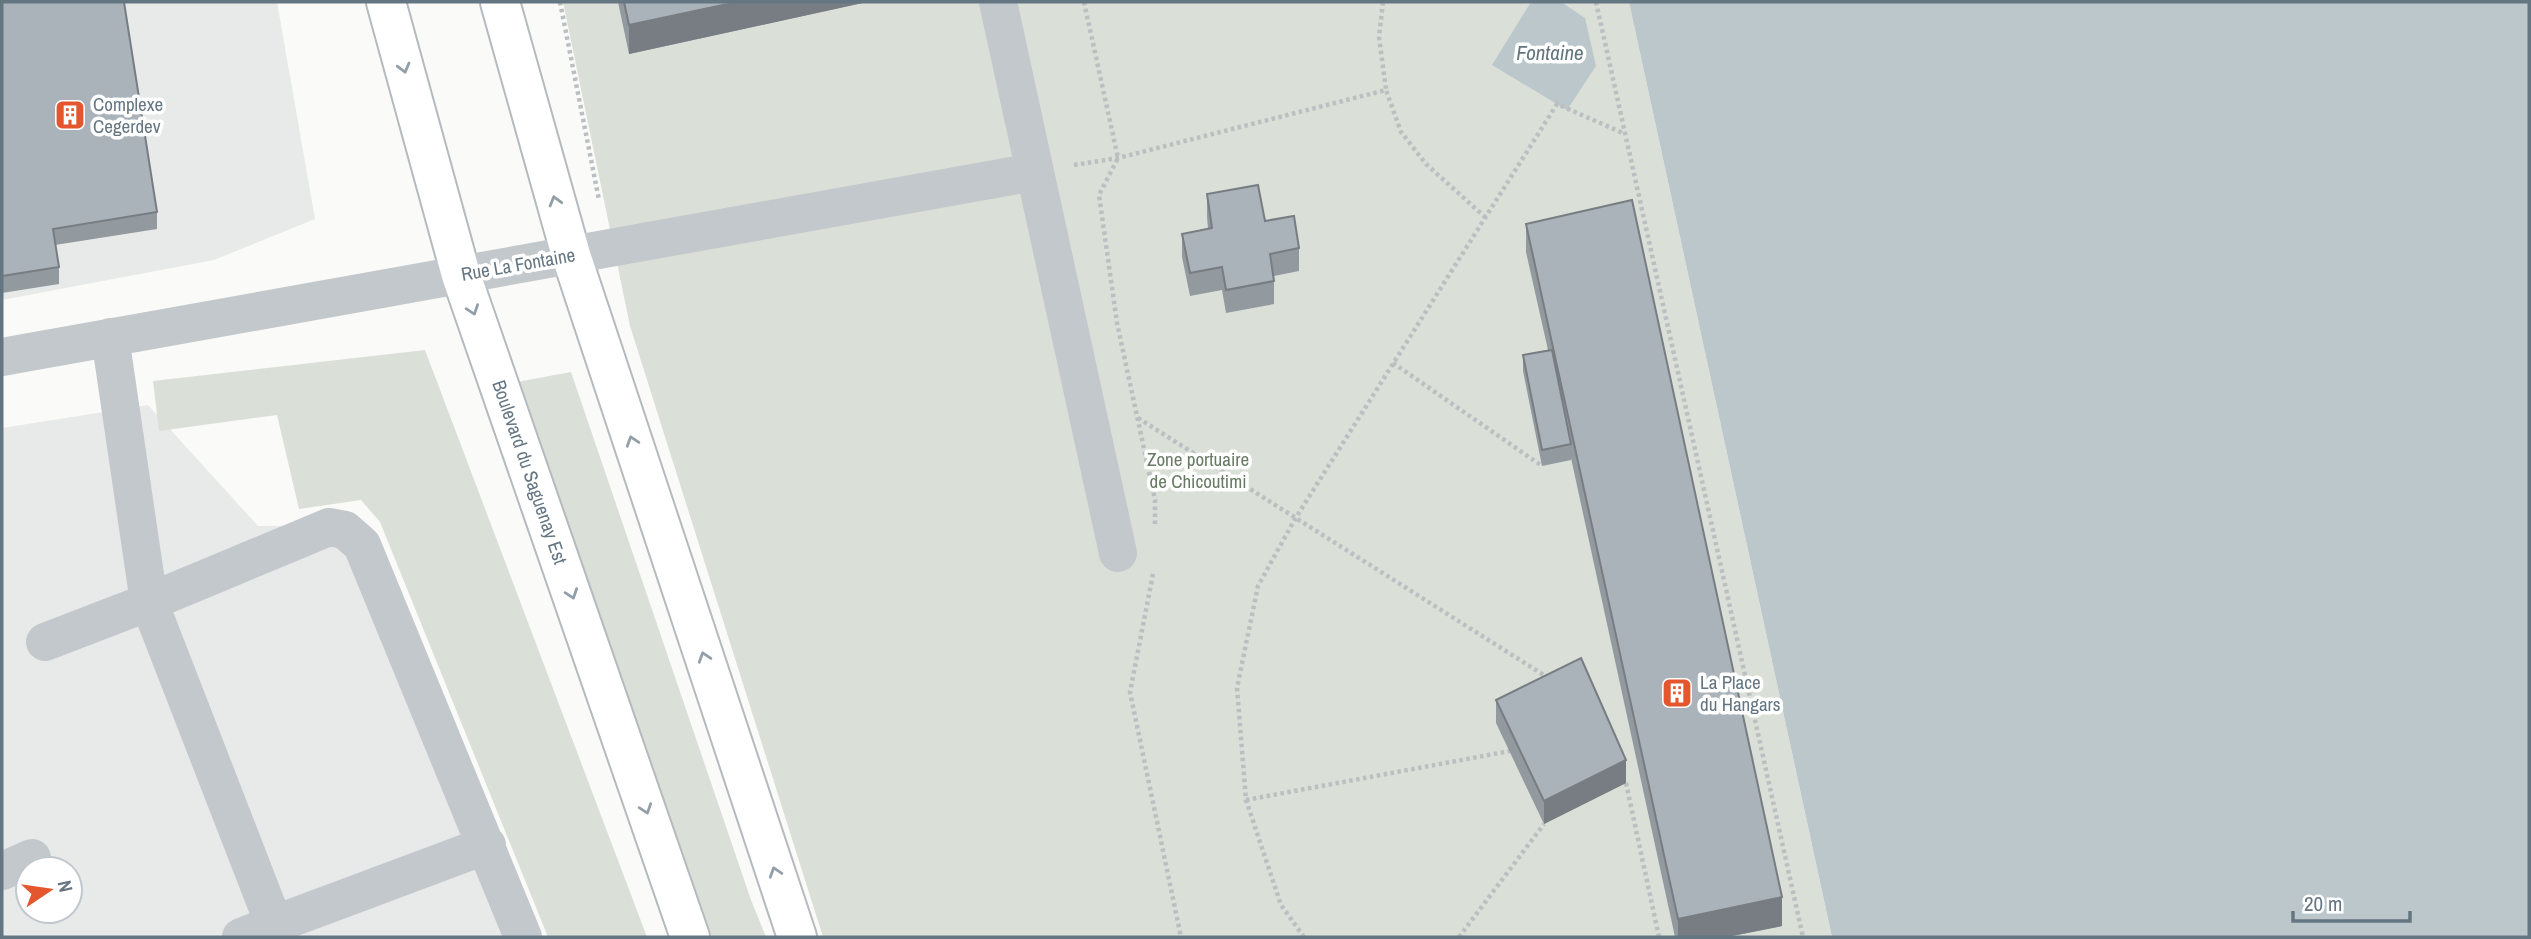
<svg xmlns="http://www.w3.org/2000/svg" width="2531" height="939" viewBox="0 0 2531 939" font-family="'Archivo Narrow',sans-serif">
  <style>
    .built { fill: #e8e9e9; fill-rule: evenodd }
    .green { fill: #dadfd7 }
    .water { fill: #bbc7cb }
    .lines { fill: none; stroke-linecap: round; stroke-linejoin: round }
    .major-casing { stroke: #b5babe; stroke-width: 42 }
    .path { stroke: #bbbfc2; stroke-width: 4.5; stroke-dasharray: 3.5 3.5; stroke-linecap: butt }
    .minor { stroke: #c3c8cc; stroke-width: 38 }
    .major { stroke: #fff; stroke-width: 38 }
    .wall { fill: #929a9f }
    .shaded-wall { fill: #777d82 }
    .building { fill: #aab3b9; stroke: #777d82; stroke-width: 2 }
    .oneway { stroke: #939fa8 }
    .labels { text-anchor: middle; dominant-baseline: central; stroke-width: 7; stroke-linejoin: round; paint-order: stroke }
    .poi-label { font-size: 19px; fill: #657683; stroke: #fff; text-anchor: start }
    .street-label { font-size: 19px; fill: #657683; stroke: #fff }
    .park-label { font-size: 19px; fill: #687a64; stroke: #fff }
    .water-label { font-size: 21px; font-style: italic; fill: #60757c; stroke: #fff }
  </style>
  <rect width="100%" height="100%" fill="#fafaf8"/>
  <!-- built -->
  <path class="built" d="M2,2H277L315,219L214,260L2,300Z
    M148,405L258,526L363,525L523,937H2V428ZM28,869H70V911H28Z"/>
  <!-- green -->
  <path class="green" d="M563,2H1629L1832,937H823L630,326Z
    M425,350L647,937H548L380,522L361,500L299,509L277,415L159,431L153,381Z
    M571,372L751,900L766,937H712L658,793L517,382Z"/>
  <!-- water -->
  <path class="water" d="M1531,2H1561L1585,18L1596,66L1567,110L1492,65Z
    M1629,2H2529V937H1832Z"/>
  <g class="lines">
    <!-- major casing -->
    <g class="major-casing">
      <path id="major" d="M386,2L461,275L690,937
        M500,2L571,255L797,937"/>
    </g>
    <!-- path -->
    <path class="path" d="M560,2L599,200
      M1084,2L1118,158L1099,195L1117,323L1155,500V527
      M1383,2L1379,37L1386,90
      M1596,2L1803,937
      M1074,165L1118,158L1386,90L1401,132L1426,164L1486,218
      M1393,363L1542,466
      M1138,418L1550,679
      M1153,574L1130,692L1181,937
      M1626,783L1659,937
      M1246,800L1510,751
      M1304,937L1281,905L1246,800L1237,688L1258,586L1295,519L1557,104L1625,134
      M1459,937L1544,824"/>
    <!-- minor -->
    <path class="minor" d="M998,2L1118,553
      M110,337L149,602L279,937
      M2,357L1034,172
      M45,642L149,602L329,527L345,530L362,545L523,937
      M2,871L32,858
      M241,937L487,845"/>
    <!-- major -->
    <use href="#major" class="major"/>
  </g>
  <!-- wall -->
  <path class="wall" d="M2,2L157,212V229L55,245L59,267V284L2,293Z
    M618,2H867L629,54Z
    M1207,194L1265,221L1299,248V271L1274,276V304L1226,313L1222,290L1190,296L1182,257V234L1208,229L1207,217Z
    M1526,224L1782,926L1727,937H1675L1571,458V460L1542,466L1523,371V355L1548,350L1526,252Z
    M1496,700L1626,783L1544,824L1496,723Z"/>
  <!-- shaded-wall -->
  <path class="shaded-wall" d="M737,2H867L629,54V25Z
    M1626,760V783L1544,824V801Z
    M1782,897V926L1727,937H1678V919Z"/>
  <!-- building -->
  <path class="building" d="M2,2H124L157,212L53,229L59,267L2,276Z
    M624,2H737L629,25Z
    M1258,185L1265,221L1294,216L1299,248L1270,254L1274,281L1226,290L1222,267L1190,273L1182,234L1212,228L1207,194Z
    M1632,200L1782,897L1678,919L1526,224Z
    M1552,350L1571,444L1542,450L1523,355Z
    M1581,658L1626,760L1544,801L1496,700Z"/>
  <!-- one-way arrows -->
  <defs><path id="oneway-chevron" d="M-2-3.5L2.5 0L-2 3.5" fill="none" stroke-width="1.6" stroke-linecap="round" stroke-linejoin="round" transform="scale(1.75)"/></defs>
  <g class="oneway">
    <use href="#oneway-chevron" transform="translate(404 68) rotate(75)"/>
    <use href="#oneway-chevron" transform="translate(555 201) rotate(-106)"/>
    <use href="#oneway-chevron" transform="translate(473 310) rotate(71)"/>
    <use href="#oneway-chevron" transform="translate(632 441) rotate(-108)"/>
    <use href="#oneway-chevron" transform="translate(572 594) rotate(71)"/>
    <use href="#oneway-chevron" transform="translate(704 657) rotate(-108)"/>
    <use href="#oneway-chevron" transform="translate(646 809) rotate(71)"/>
    <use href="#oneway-chevron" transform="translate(775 872) rotate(-108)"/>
  </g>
  <!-- icons -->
  <defs>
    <g id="building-square" transform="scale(1.575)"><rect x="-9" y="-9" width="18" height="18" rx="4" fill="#e4572e" stroke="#fff"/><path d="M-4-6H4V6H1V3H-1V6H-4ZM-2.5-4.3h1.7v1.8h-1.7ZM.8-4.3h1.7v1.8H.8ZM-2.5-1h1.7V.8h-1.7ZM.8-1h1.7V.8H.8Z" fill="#fff"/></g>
  </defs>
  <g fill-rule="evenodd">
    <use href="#building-square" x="70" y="115"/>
    <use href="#building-square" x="1677" y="693"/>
  </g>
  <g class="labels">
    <!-- poi labels -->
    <g class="poi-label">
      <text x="93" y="104">Complexe<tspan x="93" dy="22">Cegerdev</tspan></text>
      <text x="1700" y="682">La Place<tspan x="1700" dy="22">du Hangars</tspan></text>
    </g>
    <!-- street labels -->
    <g class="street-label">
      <text transform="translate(518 264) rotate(-10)">Rue La Fontaine</text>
      <text transform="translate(530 472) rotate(71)">Boulevard du Saguenay Est</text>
    </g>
    <!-- park labels -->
    <g class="park-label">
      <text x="1198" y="459">Zone portuaire<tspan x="1198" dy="22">de Chicoutimi</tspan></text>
    </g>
    <!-- water labels -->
    <g class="water-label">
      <text x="1550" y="52">Fontaine</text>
    </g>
  </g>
  <!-- border -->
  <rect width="2531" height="939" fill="none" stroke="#657683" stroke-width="7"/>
  <!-- north arrow -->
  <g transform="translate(49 890) rotate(77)"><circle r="33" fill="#ffffff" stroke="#c1c8cd" stroke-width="2"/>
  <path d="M0-5L12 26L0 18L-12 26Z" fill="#e4572e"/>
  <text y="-10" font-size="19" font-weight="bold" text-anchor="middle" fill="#657683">N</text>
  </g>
  <!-- scale -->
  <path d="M2293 911v10h117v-10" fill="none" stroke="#657683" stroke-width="3.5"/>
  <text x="2304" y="911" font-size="21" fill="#657683" stroke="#ffffff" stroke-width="5" paint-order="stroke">20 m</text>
</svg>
